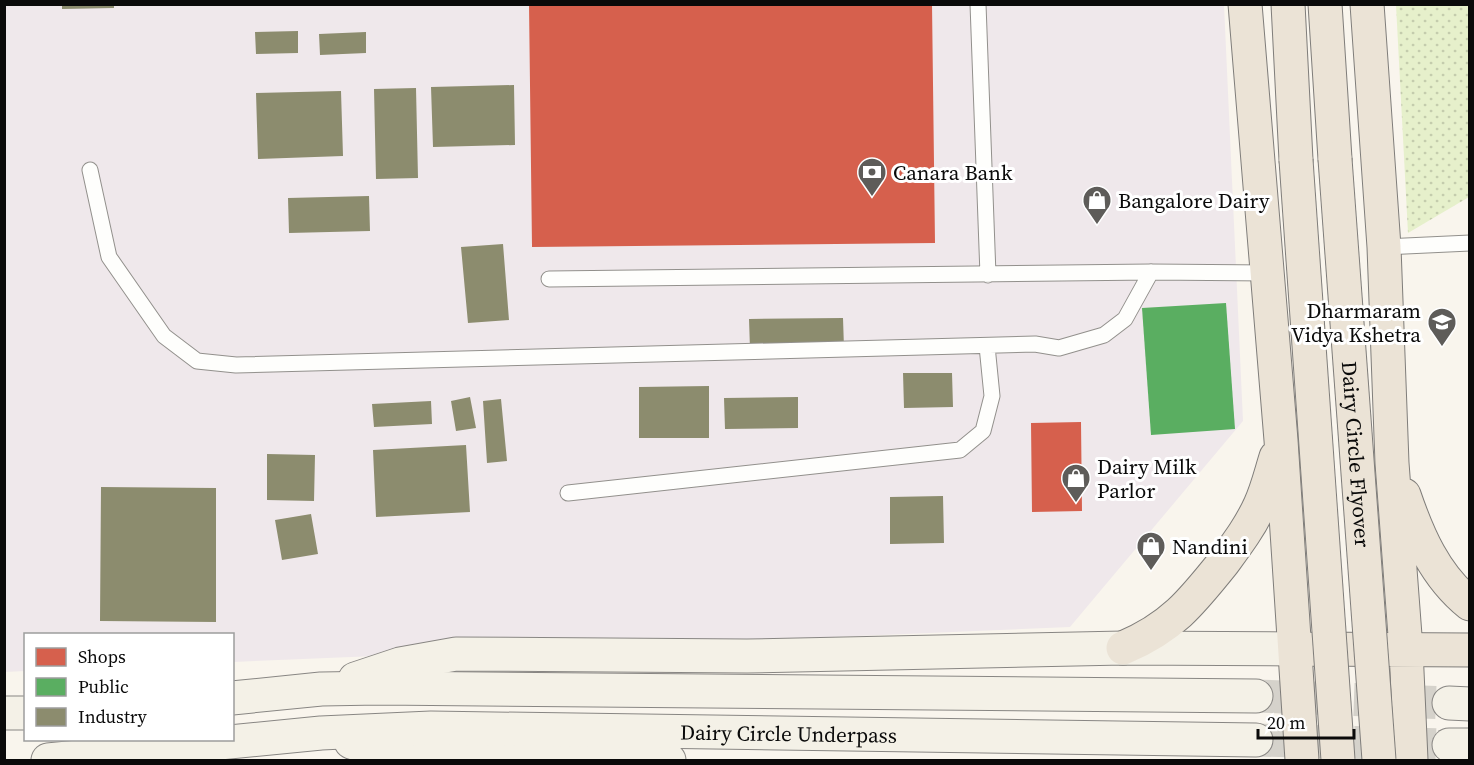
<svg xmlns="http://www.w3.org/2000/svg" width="1474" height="765" viewBox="0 0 1474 765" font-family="'Source Serif 4',serif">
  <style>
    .industrial { fill: #efe8eb }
    .grass { fill: url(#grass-dots) }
    .shops { fill: #d6604d }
    .public { fill: #5aae61 }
    .industry { fill: #8c8c6e }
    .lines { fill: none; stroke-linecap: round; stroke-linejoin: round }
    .secondary-tunnel { stroke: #d5d2cb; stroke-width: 33; stroke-dasharray: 33 16; stroke-linecap: butt }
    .lane-casing { stroke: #92908c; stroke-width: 17 }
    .secondary-casing { stroke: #888683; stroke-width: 35 }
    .primary-casing { stroke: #7f7d7a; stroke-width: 35 }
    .lane { stroke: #fefefc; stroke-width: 15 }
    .secondary { stroke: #f4f1e7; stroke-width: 33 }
    .primary { stroke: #ebe3d6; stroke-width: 33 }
    .primary-bridge-casing { stroke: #7f7d7a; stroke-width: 35; stroke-linecap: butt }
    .primary-bridge { stroke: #ebe3d6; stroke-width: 33 }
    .labels { text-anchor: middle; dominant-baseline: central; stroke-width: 6; stroke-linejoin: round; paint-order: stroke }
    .poi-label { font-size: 21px; fill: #0a0a0a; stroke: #fff; text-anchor: start }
    .street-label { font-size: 21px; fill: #0a0a0a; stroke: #fff }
  </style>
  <defs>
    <pattern id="grass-dots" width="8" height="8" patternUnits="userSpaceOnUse" patternTransform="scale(1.5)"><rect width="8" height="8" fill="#e6f0cb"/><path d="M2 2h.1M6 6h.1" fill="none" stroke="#c4ccad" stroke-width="1.8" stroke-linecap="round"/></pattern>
  </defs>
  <rect width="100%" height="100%" fill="#f9f5ed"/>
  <!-- industrial -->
  <path class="industrial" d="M4,5H1224L1243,421L1070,627L233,662L232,634H26L25,671L5,672Z"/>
  <!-- grass -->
  <path class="grass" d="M1396,5H1469V197L1408,233Z"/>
  <!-- shops -->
  <path class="shops" d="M529,4H932L935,243L532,247Z
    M1081,422L1082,511L1032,512L1031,423Z"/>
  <!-- public -->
  <path class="public" d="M1226,303L1235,429L1151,435L1142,308Z"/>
  <!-- industry -->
  <path class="industry" d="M62,4H114V8L62,9Z
    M298,31V53L256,54L255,32Z
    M366,32V53L320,55L319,34Z
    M514,85L515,145L433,147L431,87Z
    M416,88L418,178L376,179L374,89Z
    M341,91L343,156L258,159L256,93Z
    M369,196L370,231L289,233L288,198Z
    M503,244L509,320L468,323L461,247Z
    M843,318L844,348L750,349L749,319Z
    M903,373H952L953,407L904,408Z
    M709,386V438H639V387Z
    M470,397L476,428L456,431L451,401Z
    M798,397V428L725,429L724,398Z
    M501,399L507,461L487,463L483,401Z
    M431,401L432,424L374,427L372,404Z
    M466,445L470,512L376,517L373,450Z
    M267,454L315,455L314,501L267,500Z
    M101,487L216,488V622L100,621Z
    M943,496L944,543L890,544V497Z
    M311,514L318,554L282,560L275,520Z"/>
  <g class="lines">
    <!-- secondary-tunnel -->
    <path class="secondary-tunnel" d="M1256,696L1449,703
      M1256,740L1449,745"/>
    <!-- lane casing -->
    <g class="lane-casing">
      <path id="lane" d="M978,4L988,275
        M90,170L109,257L164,336L197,361L236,365L1035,344L1059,348L1104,335L1125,319L1151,272
        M1384,247L1470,243
        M549,279L1151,272L1268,273
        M568,493L960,450L983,431L992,396L987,346"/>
    </g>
    <!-- secondary casing -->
    <g class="secondary-casing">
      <g id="secondary">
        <path d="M355,679L400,664L456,654L747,656L1123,648L1295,649"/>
        <path d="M232,698L321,689L379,688L1256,696"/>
        <path d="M1449,703L1470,704"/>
        <path d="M4,713H26"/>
        <path d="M351,742L382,752L439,756H516L669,760"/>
        <path d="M1449,745H1470"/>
        <path id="s1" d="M48,760L321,733L431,728L1256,740"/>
      </g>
    </g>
    <!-- primary casing -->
    <g class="primary-casing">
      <path id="primary" d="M1245,4L1281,440L1302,760
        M1288,4L1296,160
        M1325,4L1335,159
        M1367,4L1384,247L1392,463L1406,649L1411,760
        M1404,495C1418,536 1435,576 1470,604
        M1123,648C1171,628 1191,603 1223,563C1237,544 1250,527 1260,505C1267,490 1271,473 1276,457
        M1303,649L1470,650"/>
    </g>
    <!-- lane -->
    <use href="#lane" class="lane"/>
    <!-- secondary -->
    <use href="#secondary" class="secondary"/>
    <!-- primary -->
    <use href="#primary" class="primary"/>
    <!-- primary-bridge casing -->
    <g class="primary-bridge-casing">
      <g id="primary-bridge">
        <path id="s2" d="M1335,159L1379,760"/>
        <path d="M1296,160L1338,760"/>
      </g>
    </g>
    <!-- primary-bridge -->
    <use href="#primary-bridge" class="primary-bridge"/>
  </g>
  <!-- icons -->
  <defs>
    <g id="bank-pin" transform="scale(1.5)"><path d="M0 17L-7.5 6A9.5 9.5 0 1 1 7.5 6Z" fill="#5e5c59" stroke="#fff"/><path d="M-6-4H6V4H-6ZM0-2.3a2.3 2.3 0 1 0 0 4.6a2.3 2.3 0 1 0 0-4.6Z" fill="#fff"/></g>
    <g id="shop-pin" transform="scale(1.5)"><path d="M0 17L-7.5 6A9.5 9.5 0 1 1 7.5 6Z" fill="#5e5c59" stroke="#fff"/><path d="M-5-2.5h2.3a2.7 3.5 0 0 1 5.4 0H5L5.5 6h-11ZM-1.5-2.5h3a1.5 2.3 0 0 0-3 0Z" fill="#fff"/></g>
    <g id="university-pin" transform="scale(1.5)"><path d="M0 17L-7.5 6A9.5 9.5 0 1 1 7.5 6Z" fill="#5e5c59" stroke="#fff"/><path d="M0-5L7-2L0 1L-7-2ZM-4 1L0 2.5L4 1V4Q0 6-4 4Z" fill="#fff"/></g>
  </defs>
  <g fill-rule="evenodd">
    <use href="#bank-pin" x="872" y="172"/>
    <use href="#shop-pin" x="1097" y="200"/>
    <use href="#university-pin" x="1442" y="322"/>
    <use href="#shop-pin" x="1076" y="478"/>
    <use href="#shop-pin" x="1151" y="546"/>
  </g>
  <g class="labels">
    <!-- poi labels -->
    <g class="poi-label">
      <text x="893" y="172">Canara Bank</text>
      <text x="1118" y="200">Bangalore Dairy</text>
      <text x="1421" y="310" text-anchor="end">Dharmaram<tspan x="1421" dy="24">Vidya Kshetra</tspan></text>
      <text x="1097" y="466">Dairy Milk<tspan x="1097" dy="24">Parlor</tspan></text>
      <text x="1172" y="546">Nandini</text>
    </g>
    <!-- street labels -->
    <g class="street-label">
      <text stroke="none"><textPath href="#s2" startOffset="296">Dairy Circle Flyover</textPath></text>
      <text stroke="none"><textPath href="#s1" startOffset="742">Dairy Circle Underpass</textPath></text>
    </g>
  </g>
  <!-- border -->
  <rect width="1474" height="765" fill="none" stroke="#0a0a0a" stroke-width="12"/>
  <!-- legend -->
  <rect x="24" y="633" width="210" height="108" fill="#ffffff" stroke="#9d9d9d" stroke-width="1.5"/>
  <rect x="36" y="648" width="30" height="18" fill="#d6604d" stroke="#9d9d9d" stroke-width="1.5"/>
  <text x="78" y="663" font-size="18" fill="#0a0a0a">Shops</text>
  <rect x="36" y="678" width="30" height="18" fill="#5aae61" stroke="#9d9d9d" stroke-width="1.5"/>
  <text x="78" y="693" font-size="18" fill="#0a0a0a">Public</text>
  <rect x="36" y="708" width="30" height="18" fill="#8c8c6e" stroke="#9d9d9d" stroke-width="1.5"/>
  <text x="78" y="723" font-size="18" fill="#0a0a0a">Industry</text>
  <!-- scale -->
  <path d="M1258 729v9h96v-9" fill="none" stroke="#0a0a0a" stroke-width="3"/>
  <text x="1267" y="729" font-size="18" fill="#0a0a0a" stroke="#ffffff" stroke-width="4.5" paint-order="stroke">20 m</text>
</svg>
